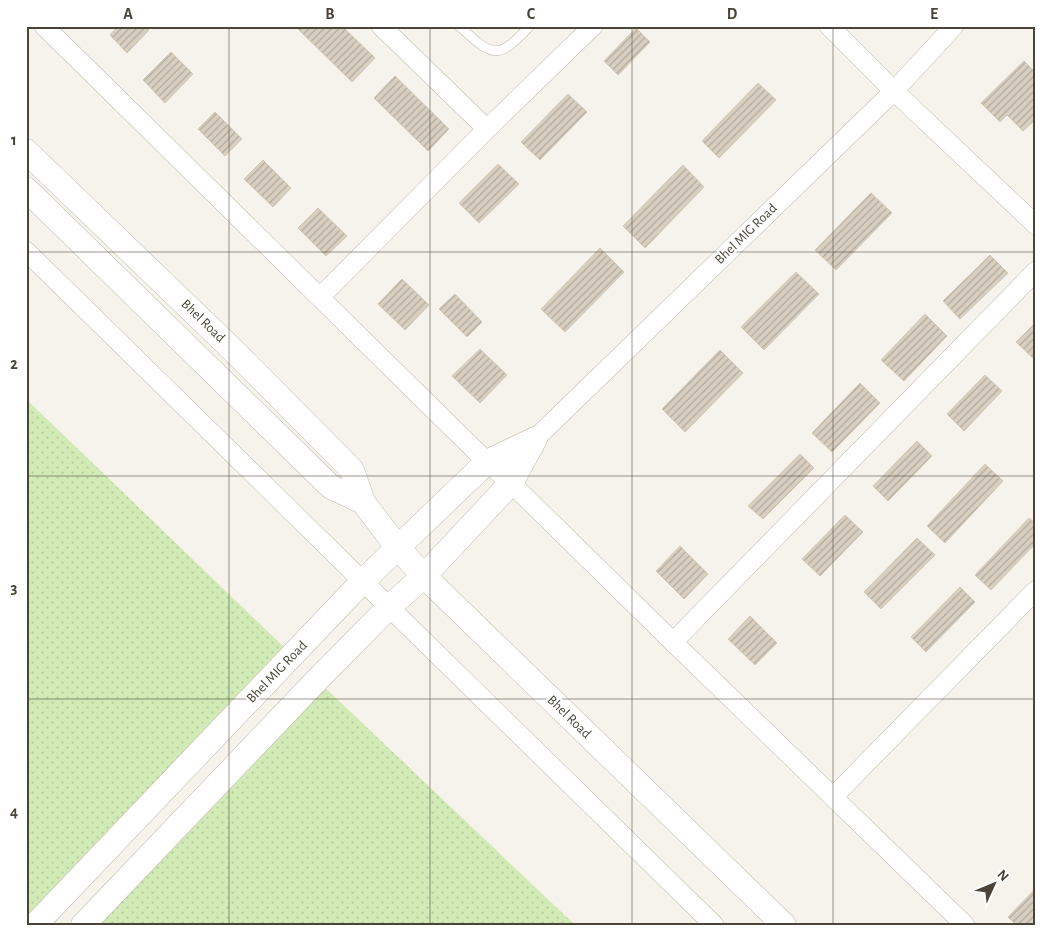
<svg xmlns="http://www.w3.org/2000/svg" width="1062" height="951" viewBox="0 0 1062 951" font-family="'Alegreya Sans',sans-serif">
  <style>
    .grass { fill: url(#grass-dots) }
    .building { fill: url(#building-hatch); stroke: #d3c7b4 }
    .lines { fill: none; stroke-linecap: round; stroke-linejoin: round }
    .service-casing { stroke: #c2bbae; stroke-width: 10 }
    .minor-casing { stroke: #c2bbae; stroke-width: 20 }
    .tertiary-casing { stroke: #c2bbae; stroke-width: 25 }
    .service { stroke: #fff; stroke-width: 9 }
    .minor { stroke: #fff; stroke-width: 19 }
    .tertiary { stroke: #fff; stroke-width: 24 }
    .grid { fill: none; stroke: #4b4439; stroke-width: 1; stroke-opacity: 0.55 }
    .labels { text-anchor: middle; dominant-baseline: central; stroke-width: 4.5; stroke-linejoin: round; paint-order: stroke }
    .street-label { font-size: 14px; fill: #4b4439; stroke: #fff }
    .neatline { fill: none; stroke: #4b4439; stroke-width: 2 }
    .grid-label { font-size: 16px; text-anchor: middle; font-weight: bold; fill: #4b4439 }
  </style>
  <defs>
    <pattern id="grass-dots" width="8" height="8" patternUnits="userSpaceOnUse" patternTransform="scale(1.25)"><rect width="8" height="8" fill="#d2eab5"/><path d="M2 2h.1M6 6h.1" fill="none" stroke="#b6ca9c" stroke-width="1.8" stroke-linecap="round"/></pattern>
    <pattern id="building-hatch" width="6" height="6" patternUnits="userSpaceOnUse" patternTransform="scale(1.25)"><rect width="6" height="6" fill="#d8cfc1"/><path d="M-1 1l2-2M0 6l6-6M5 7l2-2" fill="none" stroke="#b1aa9e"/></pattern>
  </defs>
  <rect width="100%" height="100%" fill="#f6f3ec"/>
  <!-- grass -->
  <path class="grass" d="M26,399L287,650L26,919Z
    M317,680L575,925H83Z"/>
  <!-- building -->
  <path class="building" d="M118,26H145L149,30L127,53L110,35Z
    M298,26H342L375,58L352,82L297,28Z
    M636,28L650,42L618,75L604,61Z
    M171,52L193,74L165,103L143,80Z
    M1024,61L1036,73V119L1023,131L1007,115L1000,122L981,103Z
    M395,76L449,129L428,151L374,98Z
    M758,83L776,100L719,158L702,141Z
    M568,94L587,112L540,160L521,142Z
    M215,112L242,139L225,156L198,129Z
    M263,160L291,188L273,207L244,179Z
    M498,164L519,184L479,223L459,203Z
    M683,165L704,187L645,248L623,226Z
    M871,193L892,213L836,270L815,250Z
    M318,208L347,236L326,256L298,228Z
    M600,248L624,272L565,332L541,309Z
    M990,255L1008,273L960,319L943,301Z
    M796,272L819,294L764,350L741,327Z
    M402,279L429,305L405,330L378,304Z
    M455,294L482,322L467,337L439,309Z
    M925,314L947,336L904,381L881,360Z
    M1036,322V357L1034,359L1016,342Z
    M480,349L507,375L480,403L452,376Z
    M720,350L743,373L685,432L662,409Z
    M985,375L1002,391L964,431L947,414Z
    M860,383L880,403L832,452L812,433Z
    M917,441L932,456L888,501L873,486Z
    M800,454L814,468L763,519L748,506Z
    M985,464L1003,481L945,543L927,526Z
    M845,515L863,532L820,576L802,559Z
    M1029,518L1036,524V543L991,590L975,575Z
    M917,538L935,555L881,609L864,592Z
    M680,546L708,574L684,599L656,571Z
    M960,587L975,602L926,652L911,637Z
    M750,616L777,643L755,665L728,639Z
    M1036,888V925H1016L1008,917Z"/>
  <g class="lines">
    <!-- service casing -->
    <g class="service-casing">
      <path id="service" d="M459,26C493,57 497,61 530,26"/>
    </g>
    <!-- minor casing -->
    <g class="minor-casing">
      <path id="minor" d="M44,26L487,462L511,483L673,642L965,925
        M381,26L487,129
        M829,26L894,91L1036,225
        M26,251L389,607L714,925
        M320,297L487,129L593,26
        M535,439L894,91L954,26
        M673,642L1036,271
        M833,797L1036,590"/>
    </g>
    <!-- tertiary casing -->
    <g class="tertiary-casing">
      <path id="tertiary" d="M26,151L236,353L352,470L363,502L398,548L424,576L784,925
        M26,189L331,487L363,502
        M35,925L363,581L487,462L535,439
        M83,925L317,680L389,607L424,576L511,483L535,439"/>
    </g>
    <!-- service -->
    <use href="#service" class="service"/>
    <!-- minor -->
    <use href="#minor" class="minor"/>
    <!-- tertiary -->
    <use href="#tertiary" class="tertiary"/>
  </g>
  <!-- grid -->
  <path class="grid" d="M229,26V925M430,26V925M632,26V925M833,26V925M26,252H1036M26,476H1036M26,699H1036"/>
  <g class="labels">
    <!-- street labels -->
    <g class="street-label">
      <text transform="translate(746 234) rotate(-44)">Bhel MIG Road</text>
      <text transform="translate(203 321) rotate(44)">Bhel Road</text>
      <text transform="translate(277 672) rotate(-46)">Bhel MIG Road</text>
      <text transform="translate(569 717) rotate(44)">Bhel Road</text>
    </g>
  </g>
  <!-- border -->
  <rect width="1062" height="951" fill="none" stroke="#ffffff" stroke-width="55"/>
  <!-- north arrow -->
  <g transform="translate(994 884) rotate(46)" stroke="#ffffff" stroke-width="4" paint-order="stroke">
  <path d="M0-4L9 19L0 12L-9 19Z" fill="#4b4439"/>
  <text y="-8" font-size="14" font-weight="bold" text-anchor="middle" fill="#4b4439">N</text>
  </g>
  <rect x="28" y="28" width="1006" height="896" class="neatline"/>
  <g class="grid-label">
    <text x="128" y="19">A</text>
    <text x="330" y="19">B</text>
    <text x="531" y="19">C</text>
    <text x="732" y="19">D</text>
    <text x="934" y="19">E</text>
    <text x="14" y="145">1</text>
    <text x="14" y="369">2</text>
    <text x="14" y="593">3</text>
    <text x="14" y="817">4</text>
  </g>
</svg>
